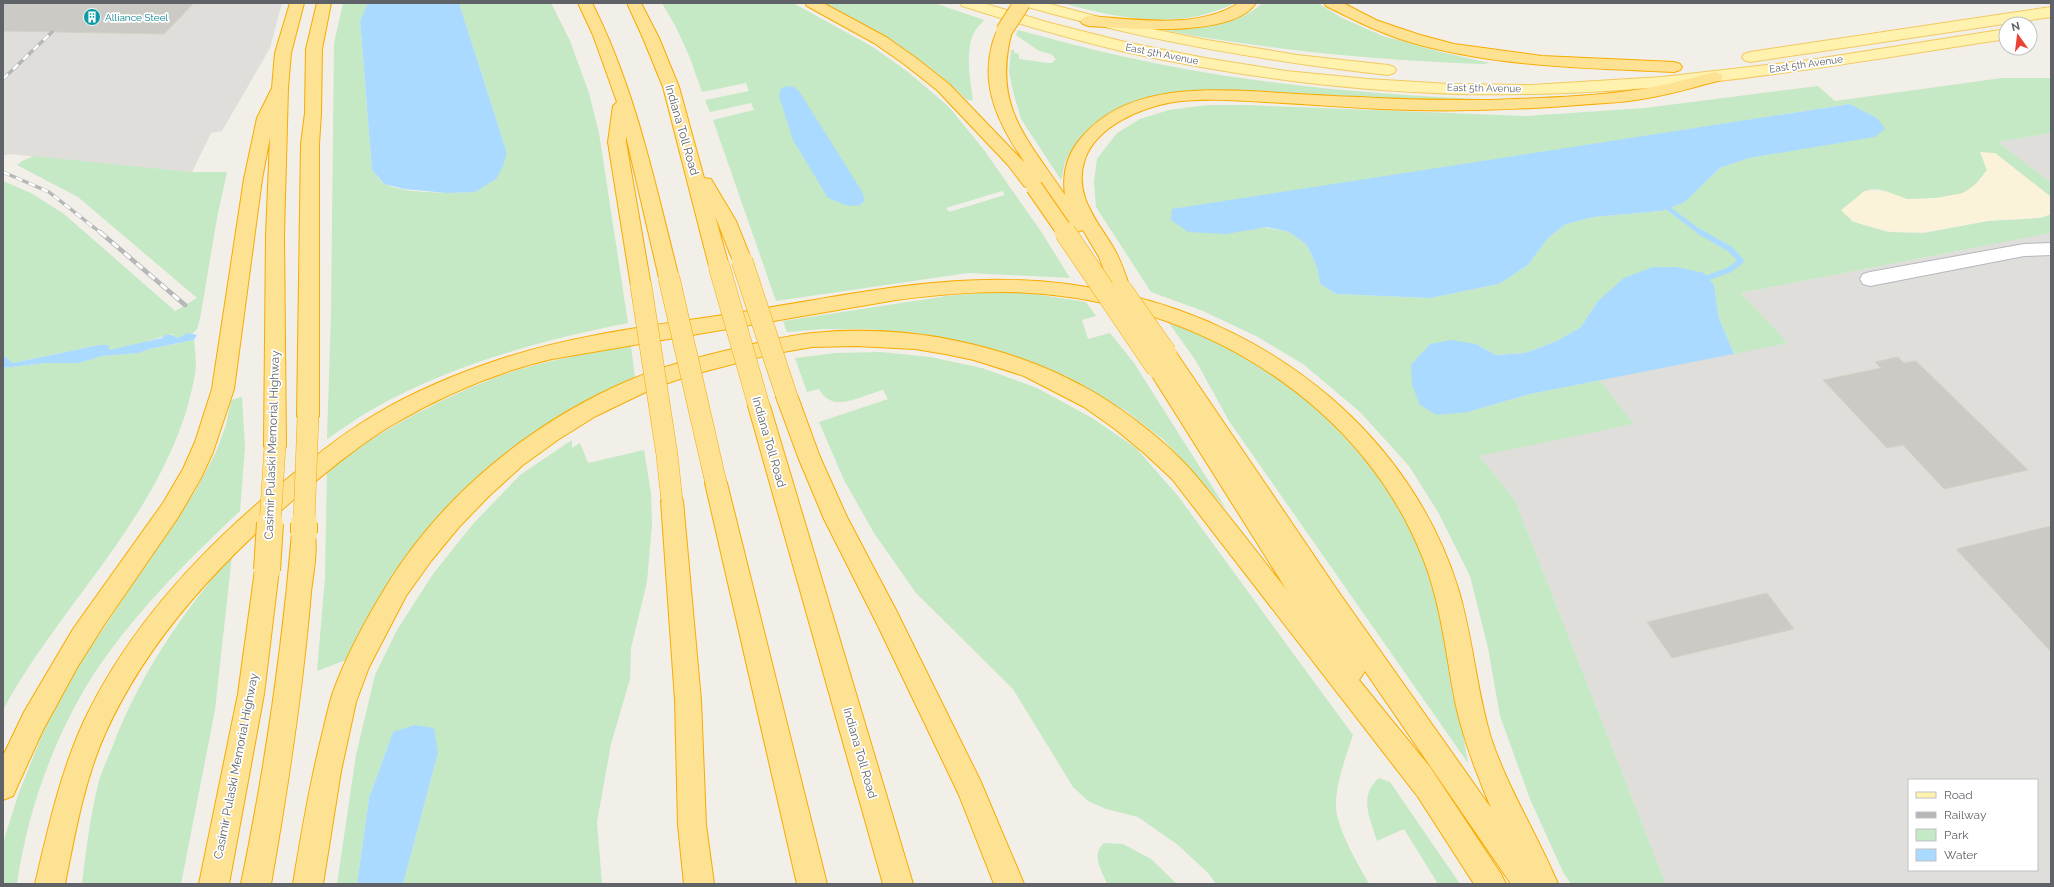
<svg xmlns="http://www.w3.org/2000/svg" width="2054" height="887" viewBox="0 0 2054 887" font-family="Raleway,sans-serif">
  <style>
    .industrial { fill: #e0deda; fill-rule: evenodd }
    .green { fill: #c5e8c5; fill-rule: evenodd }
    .sand { fill: #fbf3d9 }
    .water { fill: #aadaff }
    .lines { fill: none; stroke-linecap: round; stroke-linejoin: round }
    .stream-far1 { stroke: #aadaff; stroke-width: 4.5 }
    .stream { stroke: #aadaff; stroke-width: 5.5 }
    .building { fill: #cccac5; stroke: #d6d1c6 }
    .minor-casing { stroke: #b5b8bc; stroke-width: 2 }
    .major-casing { stroke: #f2c960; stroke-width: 2 }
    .highway-casing { stroke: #f9ab00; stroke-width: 2 }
    .minor { fill: #fff; fill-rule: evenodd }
    .major { fill: #fff2af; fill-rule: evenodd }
    .highway { fill: #fde293; fill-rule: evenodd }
    .rail-far1-casing { stroke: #b6b7b8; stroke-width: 3.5 }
    .rail-casing { stroke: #b6b7b8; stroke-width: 4.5 }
    .rail-far1 { stroke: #fff; stroke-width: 2.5; stroke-dasharray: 7; stroke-linecap: butt }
    .rail { stroke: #fff; stroke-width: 3; stroke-dasharray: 8; stroke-linecap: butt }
    .highway-bridge-far2-casing { stroke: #f9ab00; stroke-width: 18; stroke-linecap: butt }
    .highway-bridge-far1-casing { stroke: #f9ab00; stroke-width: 22; stroke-linecap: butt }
    .highway-bridge-casing { stroke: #f9ab00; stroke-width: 28; stroke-linecap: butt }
    .highway-bridge-far2 { stroke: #fde293; stroke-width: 16 }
    .highway-bridge-far1 { stroke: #fde293; stroke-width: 21 }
    .highway-bridge { stroke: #fde293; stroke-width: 26 }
    .labels { text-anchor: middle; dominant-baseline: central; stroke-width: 3.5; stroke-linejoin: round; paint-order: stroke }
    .far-culture-label { font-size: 10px; fill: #0d838f; stroke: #fff; text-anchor: start }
    .far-street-label { font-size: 10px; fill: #5f6368; stroke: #fff }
    .street-label { font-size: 12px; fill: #5f6368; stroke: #fff }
  </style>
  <rect width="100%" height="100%" fill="#f1efe8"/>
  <!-- industrial -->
  <path class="industrial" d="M3,3H282L270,48L222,131L211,133L192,172L9,154L3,156Z
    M2051,133V182L1998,142Z
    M2051,233V884H1666L1515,500L1478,455L1634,424L1600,380L1788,343L1741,293ZM1909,780H2037V870H1909Z"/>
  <!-- green -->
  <path class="green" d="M343,3H368L360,22L372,170C376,174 380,182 385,184C404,194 452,193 475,192L507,153L459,3H551L570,41L589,93L599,133L628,323C541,340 451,365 373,409C357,418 342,429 327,439L331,314L334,44Z
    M662,3H793L873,47L908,72L949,107L984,150L1042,233L1070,278L968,273L776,301L713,120L754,110L751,103L710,112L705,100L749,91L746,83L702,92L690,58L676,27ZM1002,191L1005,195L949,212L946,208Z
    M825,3H934L984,20C981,24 976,28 974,33C965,50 970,81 973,100H967C926,58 876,31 825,3Z
    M1062,3H1235C1178,31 1121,19 1062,3Z
    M1263,3H1318L1342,18L1383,36L1441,52L1490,63L1483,64C1375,60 1270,50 1163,30C1198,29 1235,27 1263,3Z
    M1018,30C1073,45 1129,59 1185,69C1291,88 1399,96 1507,100H1421L1193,90C1147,97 1086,115 1065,162C1063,168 1063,175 1061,180L1021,119L1014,95L1009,72L1011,50H1014V53L1019,54V59L1048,63H1052L1056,59L1051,54L1039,51L1016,35Z
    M2002,78H2051V133L1998,142L2051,182V197L1995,153H1981L1987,170C1980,179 1975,186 1965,192C1955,198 1919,200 1907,199C1893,196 1880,185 1865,191C1855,195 1853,212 1851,221L1888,232L1924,233L1988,221L2041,218L2051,214V233L1741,293L1788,343L1734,354L1719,318L1714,285L1704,274L1677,267L1597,302L1581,327L1557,341L1525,353L1496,355L1476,344L1468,412L1530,394L1600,380L1634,424L1479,456L1515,500L1666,884H1571L1563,872L1530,799L1500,716L1488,648L1470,576L1438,512L1409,466L1360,412L1303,364L1258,337L1203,311L1151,292L1096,207L1094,182L1097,159L1117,133L1140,119L1169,110L1207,105H1246L1526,116L1645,108L1818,86L1835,101ZM1850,104L1877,118L1811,147L1749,158L1720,168L1685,202L1661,211L1594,217L1566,224L1548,238L1528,265L1499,284L1430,298L1336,294L1320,284L1317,267L1307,245L1289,232L1172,210Z
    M34,156L192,172H227L217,218L200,319L197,329L191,335L188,334L177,338L171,334L139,344L109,350V345H99L13,363L3,355V181L31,193L64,214L175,311L197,298L78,197L17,165L22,161Z
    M993,292L1034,294L1086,302L1096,316L1082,320L1088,339L1110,333L1134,363L1227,510L1164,440L1126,411L1082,387L1037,364L979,347L925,336L870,329H823L787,332L783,321L947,296Z
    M1166,319L1252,359L1292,387L1322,414L1361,455L1393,494L1415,537L1433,585L1448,647L1468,763L1229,421L1196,361Z
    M194,340C195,351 197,363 195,374C172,506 64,597 3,710V368L45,363H79L102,356L139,353L149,349Z
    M631,346L635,377L581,406L372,610L346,660L317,671L325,578L327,467C389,427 453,390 524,368C559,358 595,352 631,346Z
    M881,352L930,357L982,368L1037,388L1092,418L1136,448L1178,496L1353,735C1346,756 1332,793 1337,815C1343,840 1357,862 1369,884H1216L1208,873L1178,845L1138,817L1106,809L1088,801L1073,787L1013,689L916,593L874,533L844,480L819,422L888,399L883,390C861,395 833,415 819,389L807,392L795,358L836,353Z
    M242,397L245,447L240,511C186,562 130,617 90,680C52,742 27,813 17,884H3V843L18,795L46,725L71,677L196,490L216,452L226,425L231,400Z
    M572,440V448L580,443L588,463L644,450L651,493L652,524L647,582L631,648L630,679L611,744L597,822L602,884H403L438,753L393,732L369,798L357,884H337L356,755L375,675L397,630L433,574L473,524L520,475Z
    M232,555L215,710L181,884H82C86,851 90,817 98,785C101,772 107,760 112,748C139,676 182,613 232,555Z
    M1379,778L1390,782L1460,884H1438L1404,829L1377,841C1370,818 1358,796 1379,778Z
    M1104,843L1123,844L1151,859L1177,884H1107C1101,869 1091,855 1104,843Z"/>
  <!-- sand -->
  <path class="sand" d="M1980,152L1995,153L2051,197V214C2031,221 2008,218 1987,221C1947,227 1913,239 1872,227C1857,223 1852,222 1841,210L1865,191H1885L1907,199L1936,198L1963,193L1977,184L1987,170Z"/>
  <!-- water -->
  <path class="water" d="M368,3H459L507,153L503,166L496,179L475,192L447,193L404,189L384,184L372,170L360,21Z
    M789,86L794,87L799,91L861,190L865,200L860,205L848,206L828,198L793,140L779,96L781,88Z
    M1850,104L1877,118L1885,129L1875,137L1749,158L1720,168L1685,202L1661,211L1594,217L1566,224L1548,238L1528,265L1499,284L1430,298L1336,294L1320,284L1317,267L1307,245L1289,232L1267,227L1226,234L1188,232L1171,220L1172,209Z
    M1653,267H1677L1704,273L1714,285L1719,318L1734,354L1530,394L1468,412L1437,415L1420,405L1412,385L1411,365L1430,344L1451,340L1476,344L1496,355L1525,353L1557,341L1581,327L1597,302L1624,278Z
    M188,333L197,335L194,340L149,349L139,353L102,356L79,363H45L3,368V355L13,363L99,345H109V350L162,338C167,333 171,334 177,338Z
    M415,725L434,728L438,753L403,884H357L369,798L393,732Z"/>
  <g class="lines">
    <!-- stream-far1 -->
    <path class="stream-far1" d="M1668,208L1701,233"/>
    <!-- stream -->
    <path class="stream" d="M1700,232L1730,249L1741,261L1729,270L1707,278"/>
  </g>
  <!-- building -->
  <path class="building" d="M3,3H194L164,34L3,31Z
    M1898,357L1904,363L1916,361L2028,470L1944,489L1903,445L1887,448L1823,380L1881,368L1875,362Z
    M2051,526V652L1956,549Z
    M1767,593L1794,629L1672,658L1647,622Z"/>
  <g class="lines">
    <!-- minor casing -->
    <g class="minor-casing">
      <path id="minor" d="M2051,243V255L2024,256L1870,286L1863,284L1860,279L1863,274L1870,272L2024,244Z"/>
    </g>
    <!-- major casing -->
    <g class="major-casing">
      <path id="major" d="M960,3H983L1050,23L1125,42L1205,58L1286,71L1368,79L1449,84L1531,85L1662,77L1810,60L2006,29V39C1849,63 1691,92 1531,94C1395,97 1259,81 1125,52C1070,39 1016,23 962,6Z
        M1022,3H1046L1118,22L1207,40L1297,55L1388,65L1394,67L1396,70L1394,73L1388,75C1264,61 1143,40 1024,6Z
        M2051,7V17L1750,62L1744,60L1742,57L1744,54L1750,52Z"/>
    </g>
    <!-- highway casing -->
    <g class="highway-casing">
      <path id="highway" d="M290,3H304L291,53L288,88L284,235L286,446L283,452L275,455L267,452L264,446L266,235L270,137L262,179L234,389L213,452L201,478L179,516L104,625L78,666L43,730L13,796L3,800V756L24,712L73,629L163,503L183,469L195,442L212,389L244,179L257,118L272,88L275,53Z
        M317,3H331L322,49L321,113L319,144V416L316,422L308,424L300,422L297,416L301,144L305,113L306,49Z
        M578,3H592C636,90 655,184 679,278L676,283L669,285L662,283L659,278L626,136V142L651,286L648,291L641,293L634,291L631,286L608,142L613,106L617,102L593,35Z
        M627,3H641L659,38L679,87L704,178L711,179L736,221L752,261L749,266L742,267L735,266L715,216L729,266L726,271L719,272L712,271L709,266L663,87L643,38Z
        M805,3H823L886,37L916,58L949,84L1025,163C1001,128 980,89 992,45C994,39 995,33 999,28H1009L1012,31C992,106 1026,137 1065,195C1062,174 1067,154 1081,138C1126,84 1204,89 1267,92C1298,94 1329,96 1360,97C1403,100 1446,100 1489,100C1539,98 1593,97 1642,89C1667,85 1691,78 1715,72L1721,74L1723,77L1721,80C1695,87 1669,95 1642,99C1621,103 1600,103 1578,105C1513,110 1447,112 1381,109C1343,107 1304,104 1265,102C1234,100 1203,98 1173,102C1140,108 1097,126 1085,159C1073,194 1096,219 1113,247C1121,260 1125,274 1130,288L1127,293L1123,294C1275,328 1411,437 1458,588C1473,637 1476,689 1491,738C1508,789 1537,834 1558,884H1511L1365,671L1359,680L1430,767L1501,874L1506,884H1474L1418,797L1172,479L1144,453L1115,429L1084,407L1024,376L974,360L945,354L915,349L856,346L812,347L772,354L695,374L656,387L596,416L559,439L523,465L490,495L459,527L431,561L406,596L369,667L356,702L341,771L323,884H293C301,835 309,787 321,739C325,723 328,707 333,692C347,654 366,619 387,585C442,495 533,421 630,380C660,367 692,359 724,351C753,344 783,336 813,333C909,323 1014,345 1097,394C1129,414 1164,440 1190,469C1223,507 1254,549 1286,589L1147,368L1150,363L1157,360L1161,362L1156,353L1159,348L1166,346L1173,348L1340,594L1491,808C1477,775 1464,741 1456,706C1446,657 1442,608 1424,561C1364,405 1206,309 1044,294C994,289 945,294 896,300L552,359C497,372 443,395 394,424C363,442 334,466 306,489C225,557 149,636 105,734C84,781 75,834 65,884H35C48,829 60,773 84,721C130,624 205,545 288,478C316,455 345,432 376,414C415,391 458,373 501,359C582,332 670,324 755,310C876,290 989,264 1112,292L1099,257L1083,230L1077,232L1070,230L1039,182L1036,186L1030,188L1024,186L1008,165L937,90L904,64L874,43L807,6Z
        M1239,3H1256C1232,39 1126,28 1088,26L1083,24L1080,21L1083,18L1088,16C1136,19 1196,30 1239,3Z
        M1324,3H1343L1376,20L1417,34L1454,44L1542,56L1674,62L1680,64L1682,67L1680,70L1674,72C1584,68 1493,67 1406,41C1378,32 1352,19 1326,6Z
        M787,389L795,391L798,397L820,457L847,517L896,610L980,780L1024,884H994L959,795L878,626L824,519L798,457L776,397L779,391Z
        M759,398L767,400L770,406L913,884H883L748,406L751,400Z
        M716,474L724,477L727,483L827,884H797L705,483L708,477Z
        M672,492L680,494L683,501L701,700L706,825L714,884H684L678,825L675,700L661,501L664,494Z
        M304,523L312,526C320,541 313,575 311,592C303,690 288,787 271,884H241C265,768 282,651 292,533L296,526Z
        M267,560L275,563L279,570L264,694L229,884H199L238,694L255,570L259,563Z"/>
    </g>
    <!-- minor -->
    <use href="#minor" class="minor"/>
    <!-- major -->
    <use href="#major" class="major"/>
    <!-- highway -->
    <use href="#highway" class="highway"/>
    <!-- rail-far1 casing -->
    <g class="rail-far1-casing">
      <path id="rail-far1" d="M3,79L52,32
        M3,172L49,192L101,233"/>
    </g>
    <!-- rail casing -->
    <g class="rail-casing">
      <path id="rail" d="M100,232L185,305"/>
    </g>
    <!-- rail-far1 -->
    <use href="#rail-far1" class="rail-far1"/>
    <!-- rail -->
    <use href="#rail" class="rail"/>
    <!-- highway-bridge-far2 casing -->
    <g class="highway-bridge-far2-casing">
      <path id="highway-bridge-far2" d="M1004,31L1022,3
        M1034,187L1066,233"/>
    </g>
    <!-- highway-bridge-far1 casing -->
    <g class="highway-bridge-far1-casing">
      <path id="highway-bridge-far1" d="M1065,232L1157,368
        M742,261L787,397
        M719,266L759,406
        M669,278L716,483
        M641,286L667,455L672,501
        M1121,289L1166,353
        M270,524L275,446
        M304,524L308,416"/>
    </g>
    <!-- highway-bridge casing -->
    <g class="highway-bridge-casing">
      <path id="highway-bridge" d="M304,533V523
        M267,570L270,523"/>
    </g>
    <!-- highway-bridge-far2 -->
    <use href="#highway-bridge-far2" class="highway-bridge-far2"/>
    <!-- highway-bridge-far1 -->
    <use href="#highway-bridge-far1" class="highway-bridge-far1"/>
    <!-- highway-bridge -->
    <use href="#highway-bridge" class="highway-bridge"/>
  </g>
  <!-- icons -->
  <defs>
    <g id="building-disc" transform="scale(0.9)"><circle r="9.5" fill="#0f9aa8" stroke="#fff"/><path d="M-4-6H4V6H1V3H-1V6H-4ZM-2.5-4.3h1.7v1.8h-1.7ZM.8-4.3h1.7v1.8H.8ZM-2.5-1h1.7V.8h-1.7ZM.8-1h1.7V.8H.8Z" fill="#fff"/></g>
  </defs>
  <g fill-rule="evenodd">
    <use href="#building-disc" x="92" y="17"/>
  </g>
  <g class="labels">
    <!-- far-culture labels -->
    <g class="far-culture-label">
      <text x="105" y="17">Alliance Steel</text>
    </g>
    <!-- far-street labels -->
    <g class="far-street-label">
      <text transform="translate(1162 54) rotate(11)">East 5th Avenue</text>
      <text transform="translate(1806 64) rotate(-8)">East 5th Avenue</text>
      <text transform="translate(1484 88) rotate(1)">East 5th Avenue</text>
    </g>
    <!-- street labels -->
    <g class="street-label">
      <text transform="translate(682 130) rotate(74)">Indiana Toll Road</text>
      <text transform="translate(769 442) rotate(74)">Indiana Toll Road</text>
      <text transform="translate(272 445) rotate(-88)">Casimir Pulaski Memorial Highway</text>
      <text transform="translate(860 753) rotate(74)">Indiana Toll Road</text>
      <text transform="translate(236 766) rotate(-79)">Casimir Pulaski Memorial Highway</text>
    </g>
  </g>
  <!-- border -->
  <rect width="2054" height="887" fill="none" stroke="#5f6368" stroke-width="8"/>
  <!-- legend -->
  <rect x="1908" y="779" width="130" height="92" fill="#ffffff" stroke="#bfc1c3"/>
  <rect x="1916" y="792" width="20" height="6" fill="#fff2af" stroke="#bfc1c3"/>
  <text x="1944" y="799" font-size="12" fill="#5f6368">Road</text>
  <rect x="1916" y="812" width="20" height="6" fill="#b6b7b8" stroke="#bfc1c3"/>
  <text x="1944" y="819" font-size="12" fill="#5f6368">Railway</text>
  <rect x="1916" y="829" width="20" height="12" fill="#c5e8c5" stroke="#bfc1c3"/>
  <text x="1944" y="839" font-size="12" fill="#5f6368">Park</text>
  <rect x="1916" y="849" width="20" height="12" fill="#aadaff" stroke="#bfc1c3"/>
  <text x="1944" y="859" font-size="12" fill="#5f6368">Water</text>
  <!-- north arrow -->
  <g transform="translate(2018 36) rotate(346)"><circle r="19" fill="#ffffff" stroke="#bfc1c3"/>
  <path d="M0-3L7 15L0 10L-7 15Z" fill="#ea4335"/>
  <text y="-6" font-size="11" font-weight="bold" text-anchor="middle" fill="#5f6368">N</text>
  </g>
</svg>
